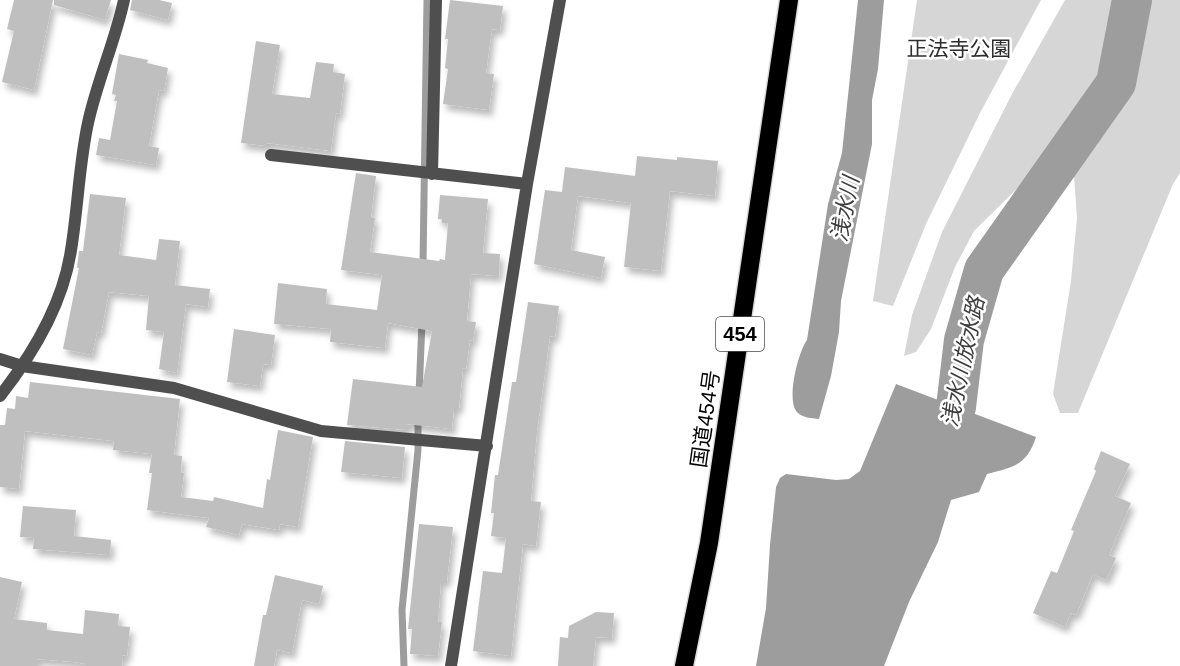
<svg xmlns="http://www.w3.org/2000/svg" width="1180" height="666" viewBox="0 0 1180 666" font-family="Arial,'Noto Sans JP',sans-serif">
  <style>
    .green { fill: #d6d6d6 }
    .water { fill: #9d9d9d }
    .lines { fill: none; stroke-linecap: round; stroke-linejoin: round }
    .stream { stroke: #9d9d9d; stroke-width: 7 }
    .river { stroke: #9d9d9d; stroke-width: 40 }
    .building { fill: #bfbfbf; filter: url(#shadow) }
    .highway-casing { stroke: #dbdbdb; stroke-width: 21 }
    .street { stroke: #4f4f4f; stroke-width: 12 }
    .highway { stroke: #000; stroke-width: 18 }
    .labels { text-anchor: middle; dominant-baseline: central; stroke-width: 5; stroke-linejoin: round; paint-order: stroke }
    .shield { fill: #fff; stroke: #4c4c4c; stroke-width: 1.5 }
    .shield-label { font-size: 20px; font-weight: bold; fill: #000 }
    .park-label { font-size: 21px; fill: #2d2d2d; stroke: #fff }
    .street-label { font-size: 21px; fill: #000; stroke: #fff }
    .water-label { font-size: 22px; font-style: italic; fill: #3e3e3e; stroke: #fff }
  </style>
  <defs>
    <filter id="shadow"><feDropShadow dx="3.5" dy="6" stdDeviation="3" flood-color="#0004"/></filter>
  </defs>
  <rect width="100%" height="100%" fill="#fff"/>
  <!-- green -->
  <path class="green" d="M917,0H1041L980,113L926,224L893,306L873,301Z
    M1065,0H1180V173L1173,184L1078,413H1060L1053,394L1071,281L1077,218L1074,176L1025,181L974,231L955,267L931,329L916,352L904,356L912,315L942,232L1012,94Z"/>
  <!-- water -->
  <path class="water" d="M858,0H884L878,69L872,100V144L841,301L839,332L831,376L819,419C812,418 802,418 797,412C786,401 798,352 807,340L828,204L842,153Z
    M896,384L1036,437C1027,465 1014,467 987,474L979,492L951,500L938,542L909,602L884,666H756L766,608L770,545L776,487L780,478L786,474L836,480L849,479L860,471Z"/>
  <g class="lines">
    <!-- stream -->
    <path class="stream" d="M423,265L427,0
      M419,394L422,322
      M404,666L402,610L418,450V417"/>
    <!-- river -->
    <path class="river" d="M939,458L956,407L964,340L984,270L1116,83L1132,0"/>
  </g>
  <!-- building -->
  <path class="building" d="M14,0H53L34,90L2,82L14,31L7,29Z
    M54,0H111L105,20L54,5Z
    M132,0H159L172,3L168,20L130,10Z
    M450,0L503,6L500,30L492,29L486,73L494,74L489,110L443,104L448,69L445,68L448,39H445Z
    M256,41L280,45L272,94L310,98L316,62L334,64L333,72L345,74L340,114L336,113L331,151L267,143V146L241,143Z
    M119,54L148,60L147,63L168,68L164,91L159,90L149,146L159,148L156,165L96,155L99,138L110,140L117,101H114L116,95L112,94Z
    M637,156L677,160V157L718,161L715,196L670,191L661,271L624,267L631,203L578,196L571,250L605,257L601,278L534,264L545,190L562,192L565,167L635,176Z
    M356,173L376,176L371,217L375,218L370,252L439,261L440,259L445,260L448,223H442V219H438L440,195L488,199L483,253L500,254L499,276L471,274L467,321L476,322L473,341L470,340L466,369L463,368L459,408H454L452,429L407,424V430L347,425L353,379L422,387L432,331L388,323L385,348L330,342L331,329L274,324L278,283L327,289L326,304L377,310L382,275L341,270Z
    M90,194L126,198L119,255L156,260L159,239L180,241L175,285L210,289L208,307L186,304L177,373L159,369L164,332L146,330L149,296L109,292L101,333L97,332L92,355L63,349L79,268H77L79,251H83Z
    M528,302L559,306L555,337L550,336L537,431L531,501L541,502L536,546L523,544L511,656L473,651L483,571L502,573L506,538L491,536L494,513H491L495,475H498L512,382H516Z
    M234,329L275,335L271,365L263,364L260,386L227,382Z
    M30,382L180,399L174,455L182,456L181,472L184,473L181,497L213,501L214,497L263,508L267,479L270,480L278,430L313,437L298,527L280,524L279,530L242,524L239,535L206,527L209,518L147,510L152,473H149L152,454L113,450L114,441L25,431L19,489L0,487V425H5L7,408L15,409L16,396L28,398Z
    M345,441L405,447L402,478L341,472Z
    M1101,451L1130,464L1115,496L1131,503L1109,555L1116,558L1106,580L1093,574L1076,615L1071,613L1065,627L1033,613L1051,571L1057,573L1074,531L1071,530L1096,471L1094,469Z
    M23,506L76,510L74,536L111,540L110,555L33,549L34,538L20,537Z
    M419,524L453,527L447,581H441L438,622H442L438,656L410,654L412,629H408Z
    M275,575L323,586L319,604L302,600L292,653L277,650L274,666H254L263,615H266Z
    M0,577L22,582L14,619L47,623V630L83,634L85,610L119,614L118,626L130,627L127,656L123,655L122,666H86V664L74,662L37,659V666H0Z
    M596,612L614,613L612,638L596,637L593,666H558L560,637L568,638L569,626Z"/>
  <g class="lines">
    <!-- highway casing -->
    <g class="highway-casing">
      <path id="highway" d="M684,666L709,543L789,0"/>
    </g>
    <!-- street -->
    <path class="street" d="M271,155L527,184
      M432,174L436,0
      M0,359L22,366L174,388L321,431L487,446
      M0,396C33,354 63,304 71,250C78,208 79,164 88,123C97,81 115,42 124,0
      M451,666L527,184L560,0"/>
    <!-- highway -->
    <use href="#highway" class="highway"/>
  </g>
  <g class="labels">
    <!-- shield labels -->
    <rect class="shield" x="716" y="317" width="48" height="34" rx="4.5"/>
    <g class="shield-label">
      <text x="740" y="334">454</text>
    </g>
    <!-- park labels -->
    <g class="park-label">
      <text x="959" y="48">正法寺公園</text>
    </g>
    <!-- street labels -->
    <g class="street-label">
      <text transform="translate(705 419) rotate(-82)">国道454号</text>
    </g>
    <!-- water labels -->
    <g class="water-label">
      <text transform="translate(845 209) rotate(-79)">浅水川</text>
      <text transform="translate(963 362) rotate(-78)">浅水川放水路</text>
    </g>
  </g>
</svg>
